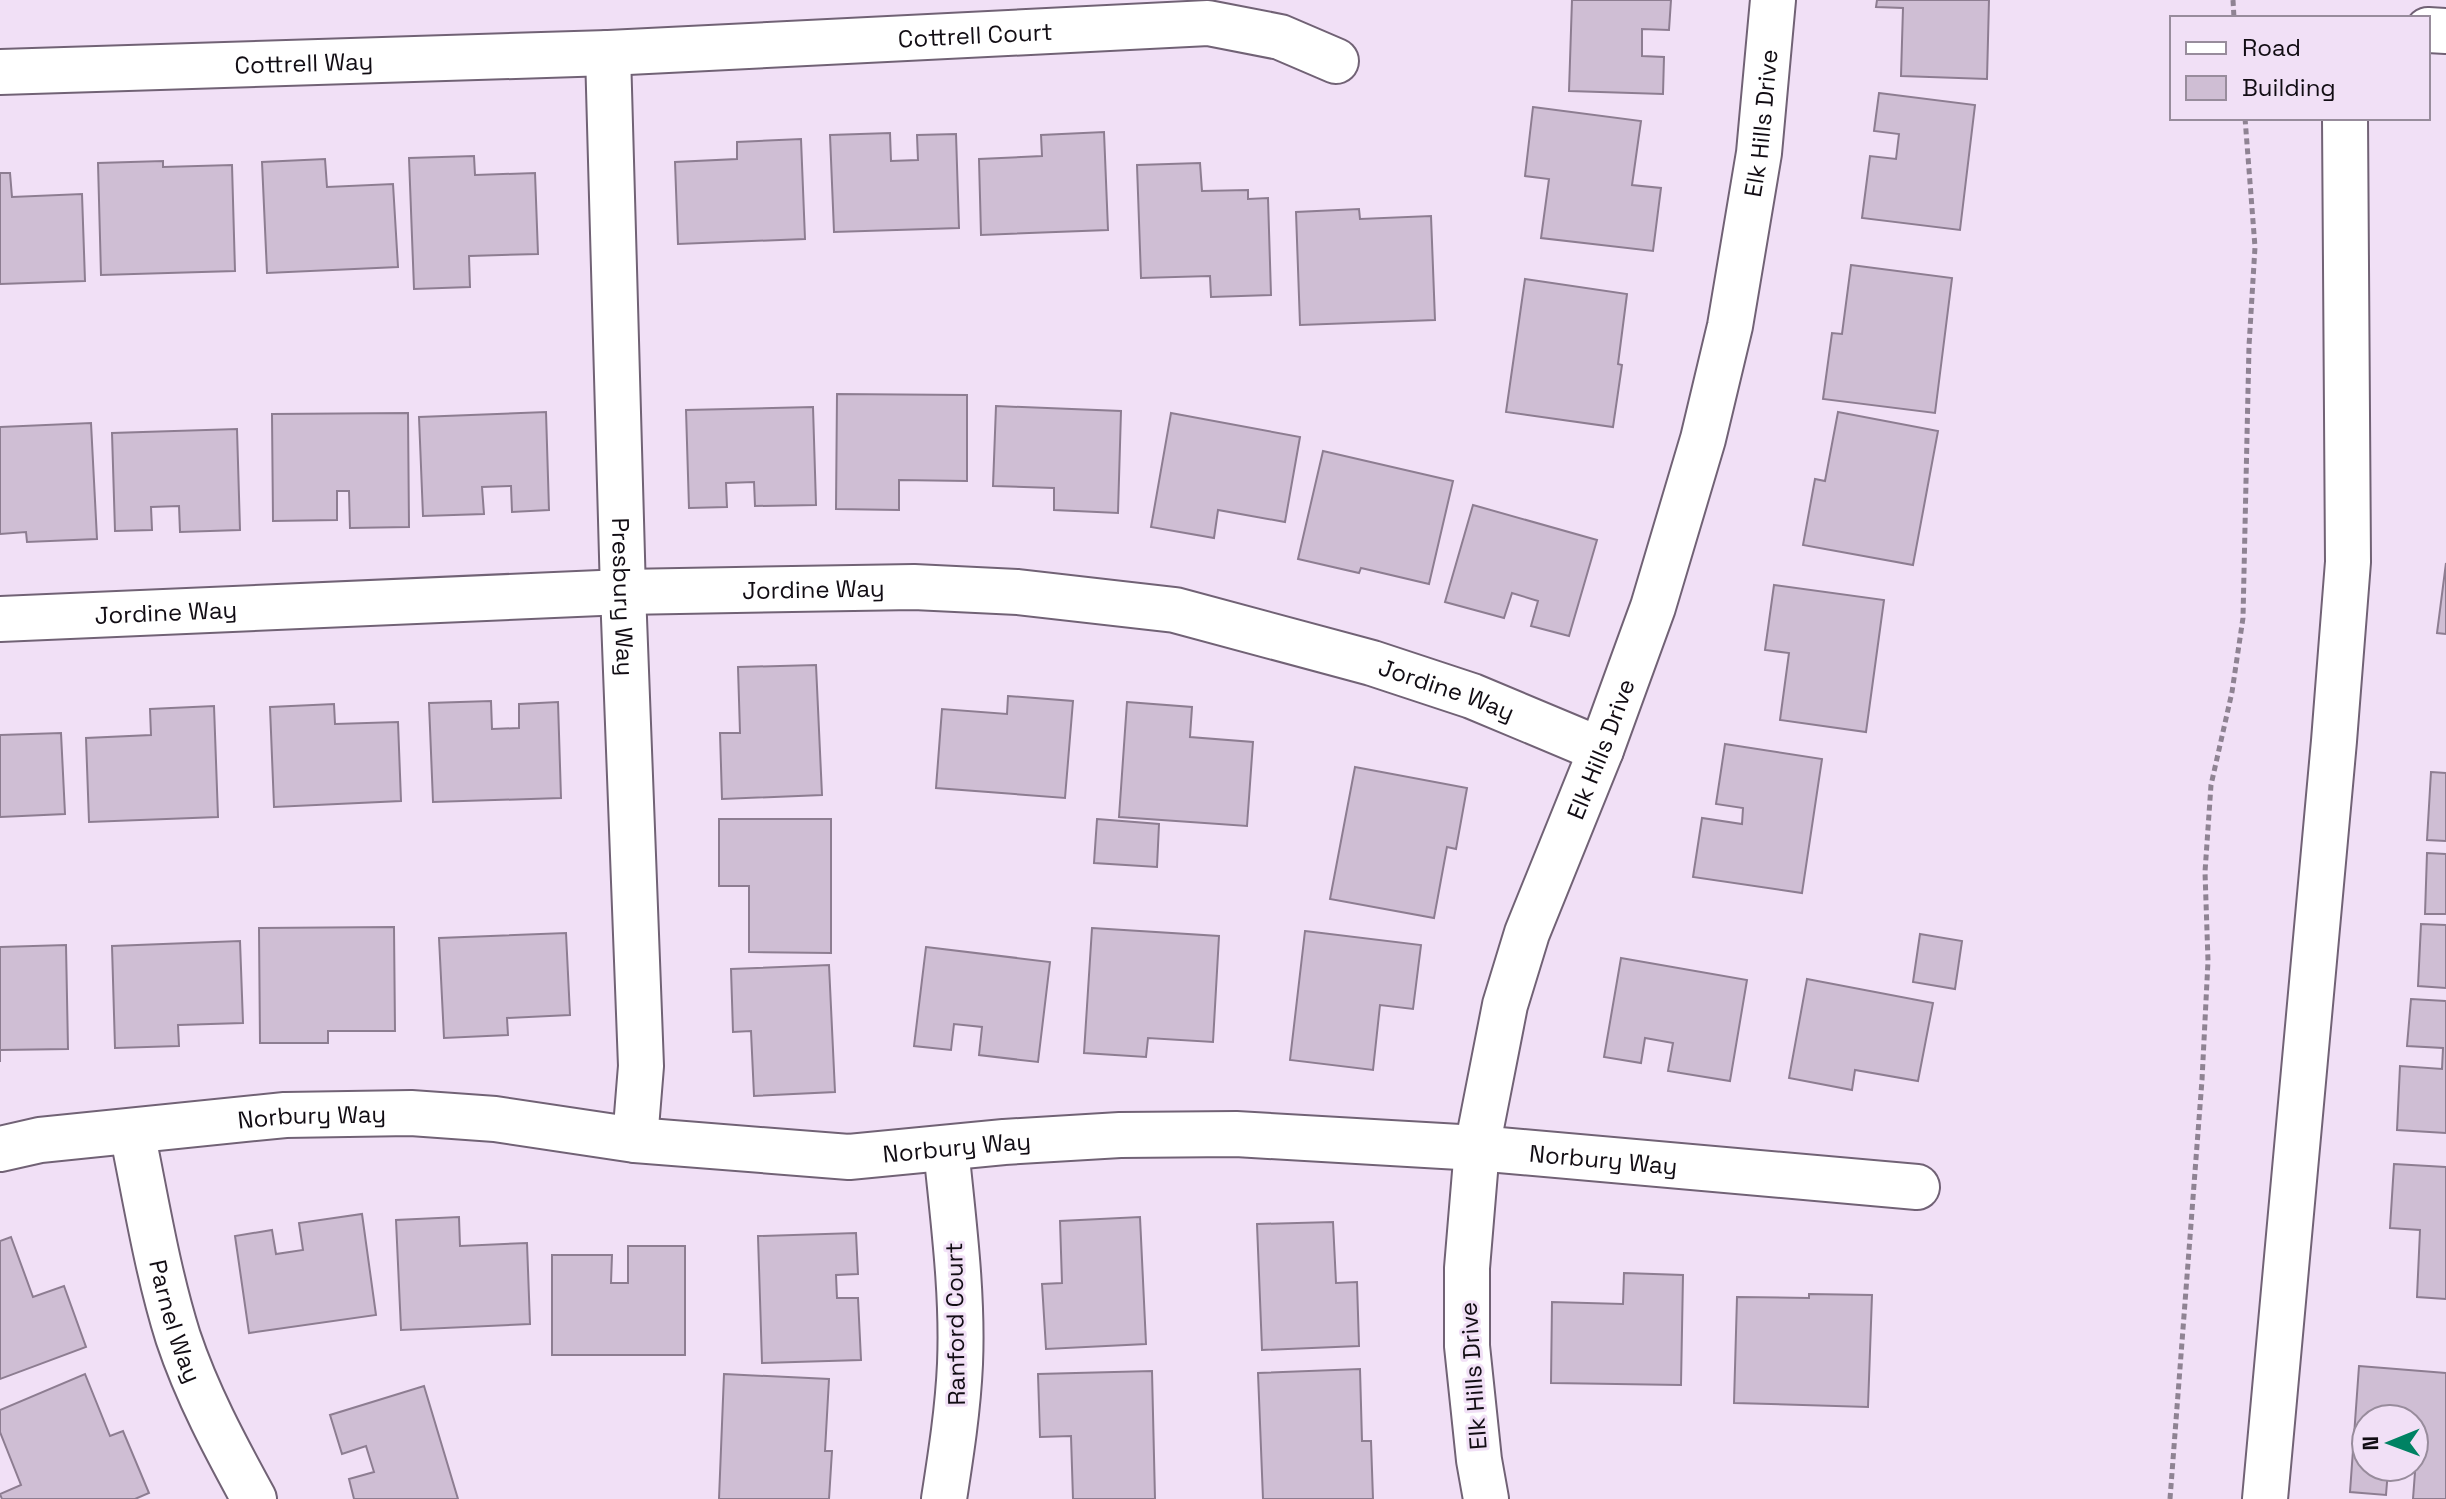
<svg xmlns="http://www.w3.org/2000/svg" width="2446" height="1499" viewBox="0 0 2446 1499" font-family="'Space Grotesk',sans-serif">
  <style>
    .building { fill: #cfbed4; stroke: #8d7d91; stroke-width: 2; fill-rule: evenodd }
    .lines { fill: none; stroke-linecap: round; stroke-linejoin: round }
    .minor-casing { stroke: #716275; stroke-width: 48 }
    .path { stroke: #8f8393; stroke-width: 5; stroke-dasharray: 6 4; stroke-linecap: butt }
    .minor { stroke: #fff; stroke-width: 44 }
    .labels { text-anchor: middle; dominant-baseline: central; stroke-width: 6; stroke-linejoin: round; paint-order: stroke }
    .street-label { font-size: 24px; fill: #120d14; stroke: #f1e0f6 }
  </style>
  <rect width="100%" height="100%" fill="#f1e0f6"/>
  <!-- building -->
  <path class="building" d="M1572,0H1671L1669,30L1642,29V56L1664,57L1663,94L1569,91Z
    M1877,0H1989L1987,79L1901,76L1903,8L1876,7Z
    M1879,93L1975,105L1960,230L1862,218L1870,156L1896,159L1899,134L1874,131Z
    M1533,107L1641,121L1632,185L1661,188L1653,251L1541,238L1549,179L1525,176Z
    M1104,132L1108,230L981,235L979,159L1042,156L1041,135Z
    M890,133L891,161L918,160L917,135L956,134L959,228L834,232L830,135Z
    M801,139L805,239L678,244L675,162L737,159V142Z
    M474,156L475,175L535,173L538,254L469,256L470,287L414,289L409,158Z
    M325,159L327,187L393,184L398,267L267,273L262,162Z
    M163,161V167L232,165L235,271L101,275L98,163Z
    M1200,163L1202,191L1248,190V199L1268,198L1271,295L1211,297L1210,276L1141,278L1137,165Z
    M0,173H10L12,197L82,194L85,281L0,284Z
    M1359,209L1360,219L1431,216L1435,320L1300,325L1296,212Z
    M1851,265L1952,278L1935,413L1823,399L1832,333L1842,334Z
    M1525,279L1627,294L1618,364L1622,365L1613,427L1506,412Z
    M837,394L967,395V481L899,480V510L836,509Z
    M996,406L1121,411L1118,513L1054,510V488L993,486Z
    M813,407L816,505L755,506L754,482L726,483L727,507L689,508L686,410Z
    M546,412L549,510L512,512L511,486L482,487L484,514L423,516L419,417Z
    M1838,412L1938,431L1913,565L1803,545L1815,479L1825,481Z
    M408,413L409,527L350,528L349,491H337V520L273,521L272,414Z
    M1171,413L1300,437L1285,522L1218,510L1214,538L1151,527Z
    M91,423L97,539L27,542L26,532L0,534V427Z
    M237,429L240,530L180,532L179,506L151,507L152,530L115,531L112,433Z
    M1323,451L1453,481L1429,584L1361,568L1359,573L1298,559Z
    M1473,505L1597,540L1569,636L1531,626L1538,601L1512,593L1504,618L1445,602Z
    M2446,563V634L2437,633Z
    M1774,585L1884,600L1866,732L1780,720L1789,653L1765,650Z
    M816,665L822,795L722,799L720,733H740L738,667Z
    M1008,696L1073,701L1065,798L936,788L942,709L1007,714Z
    M491,701L492,729L519,728V704L558,702L561,798L433,802L429,703Z
    M1127,702L1192,707L1190,737L1253,742L1247,826L1119,817Z
    M334,704L335,724L398,722L401,801L274,807L270,707Z
    M214,706L218,817L89,822L86,738L151,735L150,709Z
    M61,733L65,814L0,817V735Z
    M1725,744L1822,759L1802,893L1693,877L1702,818L1742,824L1743,808L1716,804Z
    M1355,767L1467,788L1456,849L1447,847L1434,918L1330,899Z
    M2431,772L2446,773V841L2427,840Z
    M719,819H831V953L749,952V886H719Z
    M1097,819L1159,824L1157,867L1094,863Z
    M2427,853L2446,854V914H2425Z
    M2421,924L2446,925V988L2418,986Z
    M394,927L395,1031H328V1043H260L259,928Z
    M1092,928L1219,936L1213,1042L1148,1038L1146,1057L1084,1053Z
    M1305,931L1421,945L1413,1009L1380,1005L1373,1070L1290,1060Z
    M566,933L570,1015L507,1018L508,1035L444,1038L439,938Z
    M1920,934L1962,941L1955,989L1913,982Z
    M240,941L243,1023L178,1025L179,1046L115,1048L112,946Z
    M66,945L68,1049L0,1050V1062V947Z
    M926,947L1050,962L1038,1062L979,1055L982,1027L954,1024L951,1050L914,1046Z
    M1621,958L1747,980L1730,1081L1668,1071L1673,1043L1645,1038L1641,1063L1604,1057Z
    M829,965L835,1092L754,1096L751,1031L733,1032L731,969Z
    M1807,979L1933,1003L1918,1081L1855,1070L1852,1090L1789,1078Z
    M2411,999L2446,1001V1133L2397,1130L2400,1066L2442,1069L2443,1048L2407,1046Z
    M2394,1164L2446,1167V1299L2417,1297L2420,1230L2390,1228Z
    M362,1214L376,1315L249,1333L235,1236L272,1230L276,1254L303,1250L299,1223Z
    M459,1217L460,1246L527,1243L530,1324L401,1330L396,1220Z
    M1140,1217L1146,1344L1046,1349L1042,1284L1062,1283L1060,1221Z
    M1333,1222L1336,1283L1357,1282L1359,1346L1262,1350L1257,1224Z
    M856,1233L858,1274L836,1275L837,1298H858L861,1360L762,1363L758,1236Z
    M11,1237L33,1297L64,1286L86,1347L0,1379V1241Z
    M628,1246H685V1355H552V1255H612L611,1283H628Z
    M1624,1273L1683,1275L1681,1385L1551,1383L1552,1302L1623,1304Z
    M1809,1294L1872,1295L1868,1407L1734,1403L1737,1297L1809,1298Z
    M2359,1366L2446,1373V1499H2413L2415,1472L2388,1470L2386,1495L2350,1492ZM2366,1419H2414V1467H2366Z
    M1360,1369L1362,1441H1371L1373,1499H1263L1258,1373Z
    M1152,1371L1155,1499H1073L1071,1436L1040,1437L1038,1374Z
    M85,1374L110,1436L123,1431L149,1493L135,1499H2L0,1494L21,1485L0,1432V1410Z
    M724,1374L829,1379L825,1451H832L829,1499H719Z
    M424,1386L458,1499H354L349,1479L374,1472L366,1446L342,1454L330,1415Z"/>
  <g class="lines">
    <!-- minor casing -->
    <g class="minor-casing">
      <g id="minor">
        <path d="M2428,30L2446,31"/>
        <path id="s1" d="M608,53L623,592L641,1066L635,1140"/>
        <path id="s2" d="M0,72L608,53L1208,23L1280,37L1336,61"/>
        <path id="s3" d="M0,619L623,592L914,587L1018,592L1175,610L1372,663L1472,696L1601,750"/>
        <path id="s4" d="M132,1132C146,1200 157,1270 178,1337C197,1394 225,1446 254,1499"/>
        <path id="s5" d="M0,1149L40,1140L285,1115L411,1113L495,1119L635,1140L849,1157L1004,1142L1120,1135L1236,1134L1477,1148L1917,1187"/>
        <path d="M944,1499C951,1454 958,1409 960,1364C963,1292 953,1219 946,1148"/>
        <path id="s6" d="M1486,1499L1479,1460L1467,1346V1268L1477,1148L1505,1005L1527,933L1601,750L1653,607L1703,439L1730,326L1759,153L1773,0"/>
        <path d="M2265,1499L2334,741L2348,562L2345,118"/>
      </g>
    </g>
    <!-- path -->
    <path class="path" d="M2233,0L2234,18
      M2170,1499L2202,1080L2208,961L2205,872L2211,785L2232,692L2243,618L2249,346L2255,247L2245,118"/>
    <!-- minor -->
    <use href="#minor" class="minor"/>
  </g>
  <g class="labels">
    <!-- street labels -->
    <g class="street-label">
      <text stroke="none"><textPath href="#s2" startOffset="976">Cottrell Court</textPath></text>
      <text stroke="none"><textPath href="#s2" startOffset="304">Cottrell Way</textPath></text>
      <text stroke="none"><textPath href="#s6" startOffset="1420">Elk Hills Drive</textPath></text>
      <text stroke="none"><textPath href="#s3" startOffset="814">Jordine Way</textPath></text>
      <text stroke="none"><textPath href="#s1" startOffset="544">Presbury Way</textPath></text>
      <text stroke="none"><textPath href="#s3" startOffset="166">Jordine Way</textPath></text>
      <text stroke="none"><textPath href="#s3" startOffset="1460">Jordine Way</textPath></text>
      <text stroke="none"><textPath href="#s6" startOffset="772">Elk Hills Drive</textPath></text>
      <text stroke="none"><textPath href="#s5" startOffset="314">Norbury Way</textPath></text>
      <text stroke="none"><textPath href="#s5" startOffset="962">Norbury Way</textPath></text>
      <text stroke="none"><textPath href="#s5" startOffset="1610">Norbury Way</textPath></text>
      <text stroke="none"><textPath href="#s4" startOffset="194">Parnel Way</textPath></text>
      <text transform="translate(955 1324) rotate(-91)">Ranford Court</text>
      <text transform="translate(1473 1376) rotate(-94)">Elk Hills Drive</text>
    </g>
  </g>
  <!-- legend -->
  <rect x="2170" y="16" width="260" height="104" fill="#f1e0f6" stroke="#988c9c" stroke-width="2"/>
  <rect x="2186" y="42" width="40" height="12" fill="#ffffff" stroke="#988c9c" stroke-width="2"/>
  <text x="2242" y="56" font-size="24" fill="#120d14">Road</text>
  <rect x="2186" y="76" width="40" height="24" fill="#cfbed4" stroke="#988c9c" stroke-width="2"/>
  <text x="2242" y="96" font-size="24" fill="#120d14">Building</text>
  <!-- north arrow -->
  <g transform="translate(2390 1443) rotate(269)"><circle r="38" fill="#f1e0f6" stroke="#988c9c" stroke-width="2"/>
  <path d="M0-6L14 30L0 20L-14 30Z" fill="#008263"/>
  <text y="-12" font-size="22" font-weight="bold" text-anchor="middle" fill="#120d14">N</text>
  </g>
</svg>
